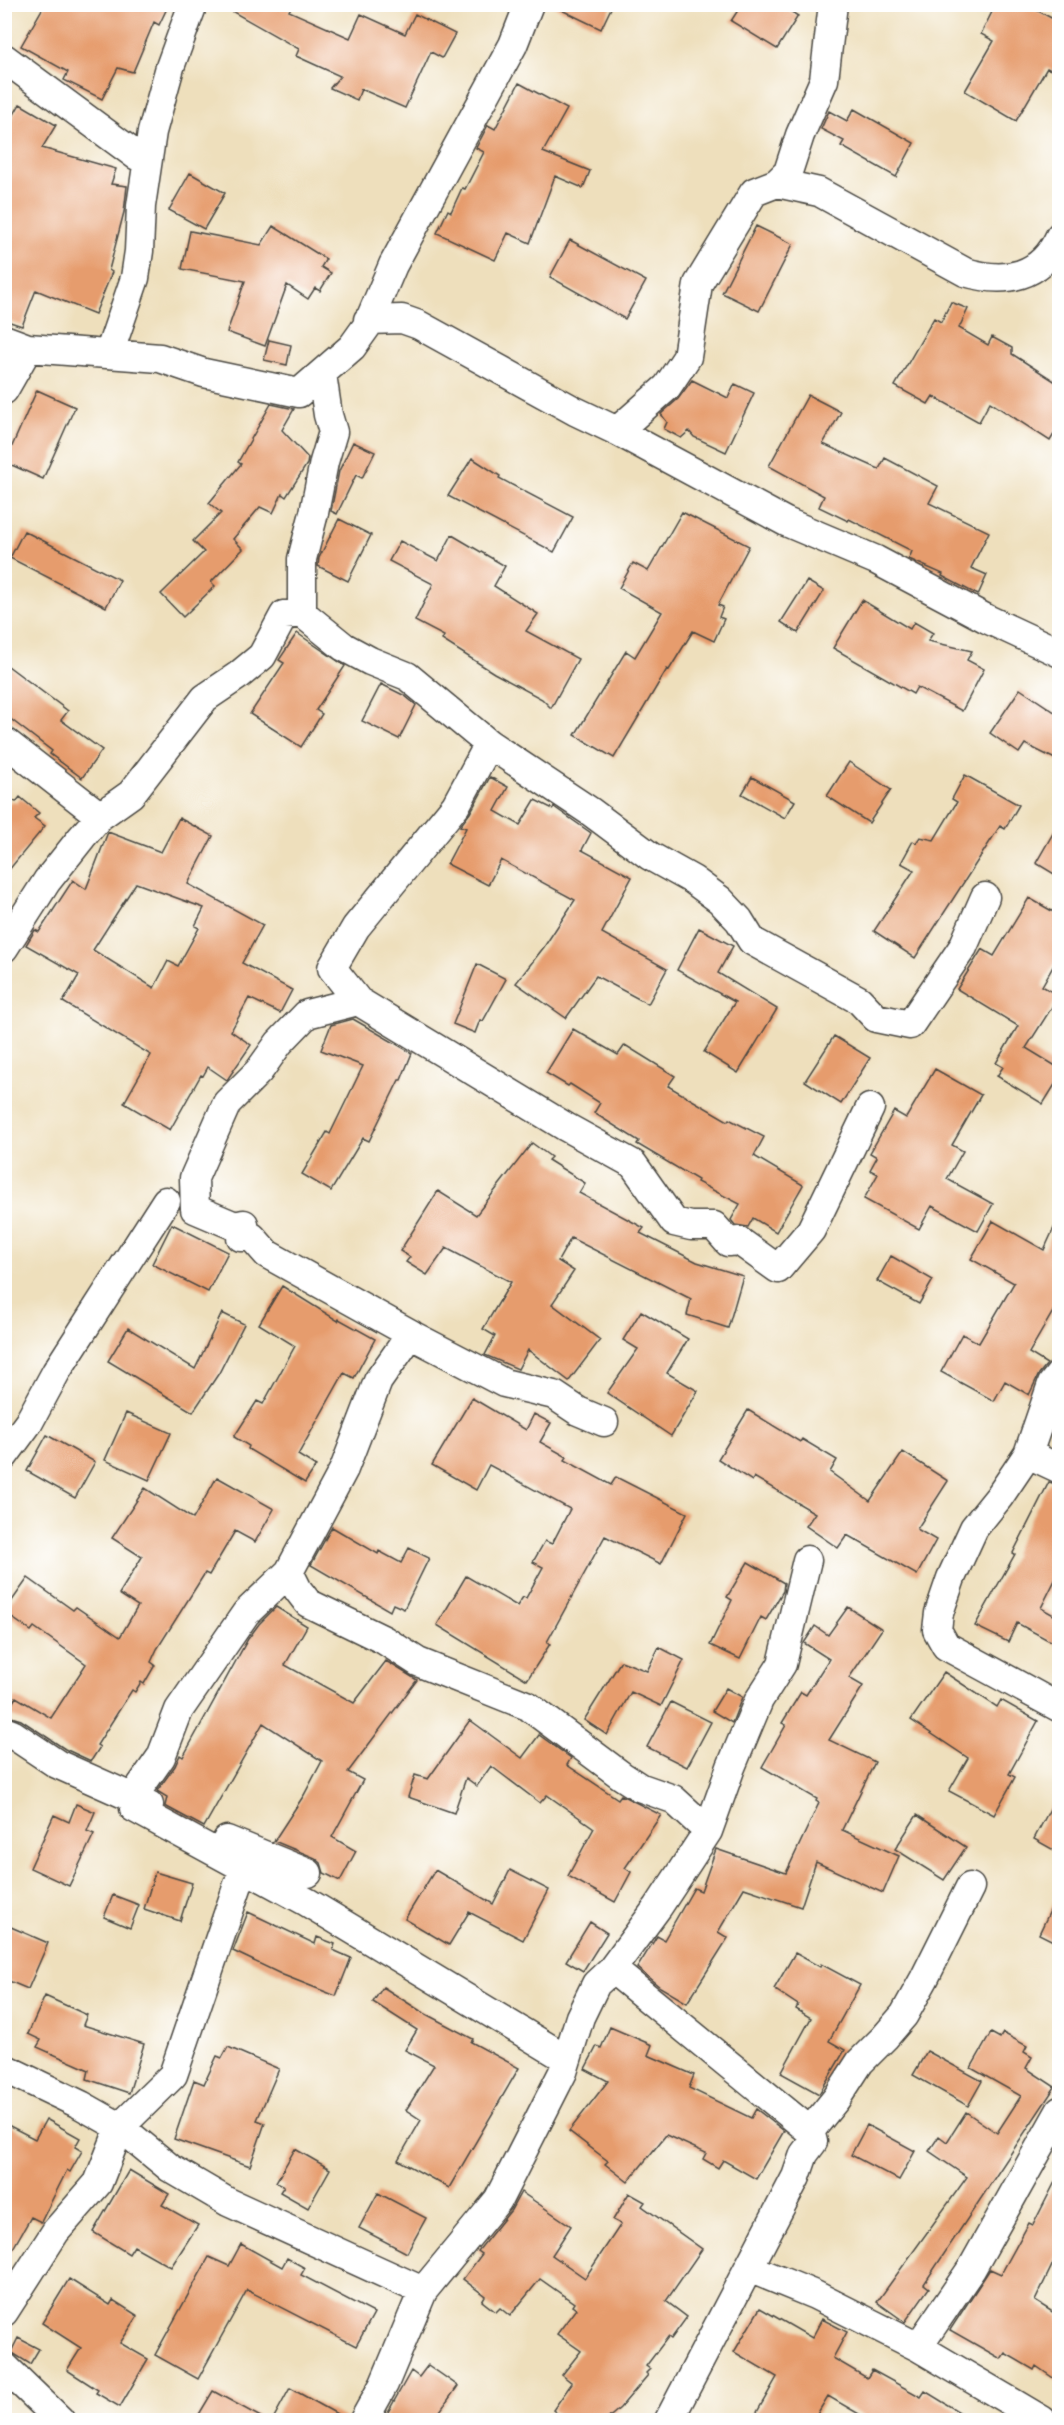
<svg xmlns="http://www.w3.org/2000/svg" width="1064" height="2425" viewBox="0 0 1064 2425" font-family="'IM FELL Great Primer',serif">
  <style>
    .building { fill: #e69c6d; fill-rule: evenodd }
    .lines { fill: none; stroke-linecap: round; stroke-linejoin: round }
    .minor-casing { stroke: #484641; stroke-width: 31 }
    .minor { stroke: #fff; stroke-width: 28 }
  </style>
  <rect width="100%" height="100%" fill="#fff"/>
  <filter id="ink" filterUnits="userSpaceOnUse"><feTurbulence type="fractalNoise" baseFrequency=".0167" numOctaves="2"/><feDisplacementMap in="SourceGraphic" scale="12" xChannelSelector="R" yChannelSelector="G"/><feConvolveMatrix kernelMatrix="1 2 1 2 8 2 1 2 1" color-interpolation-filters="sRGB"/></filter>
  <filter id="wash" filterUnits="userSpaceOnUse"><feTurbulence type="fractalNoise" baseFrequency=".008" numOctaves="4" result="noise"/><feDisplacementMap in="SourceGraphic" scale="24" xChannelSelector="R" yChannelSelector="G"/><feGaussianBlur stdDeviation="1.35" result="paint"/><feColorMatrix in="noise" values="0 0 0 0 0 0 0 0 0 0 0 0 0 0 0 0 0 1.4 0 .05"/><feComposite in="paint" operator="in"/></filter>
  <g filter="url(#wash)">
    <rect width="100%" height="100%" fill="#eedfbc"/>
    <g id="blocks">
      <!-- building -->
      <path class="building" d="M45,4H169L159,25L154,22L133,72L118,68L102,99L64,80L68,72L21,46Z
        M219,4H293L289,11L350,38L361,14L405,34L415,14L455,34L442,58L431,52L405,108L361,89L357,100L330,88L340,76L296,56L299,49Z
        M549,4H613L601,29Z
        M742,4H779L798,16L777,49L731,21Z
        M996,4H1025L1059,22V74L1047,68L1016,121L965,91L994,41L981,34Z
        M519,83L567,109L543,152L590,171L583,188L555,176L530,243L508,233L495,260L437,233L448,210L451,212L462,188L465,189L484,152L476,148L488,125L495,129Z
        M20,104L56,125L42,148L116,169L111,184L127,186L124,212L109,270L112,272L95,314L36,290L22,326L4,320V132Z
        M854,109L914,143L896,177L841,146L844,141L821,129L829,111L847,121Z
        M190,173L225,193L204,229L169,210Z
        M273,226L326,259L321,267L331,273L320,291L315,288L308,299L287,285L265,346L227,332L245,281L182,269L190,231L261,245Z
        M756,226L793,244L759,311L722,293Z
        M570,240L646,281L625,319L550,277Z
        M951,302L968,309L959,328L988,345L992,337L1012,348V354L1059,384V426L1050,441L990,402L979,422L933,396L928,404L895,386L934,318L941,322Z
        M269,340L291,345L287,365L264,360Z
        M692,380L728,398L735,384L754,393L726,452L694,437L689,431L681,438L664,429L667,422L661,414L678,399Z
        M37,390L75,407L43,479L5,462Z
        M808,395L841,412L823,444L879,469L885,458L938,486L929,503L989,532L971,568L987,575L978,595L942,576L943,574L909,559L912,551L849,519L848,521L819,507L824,496L769,466Z
        M271,404L294,409L282,430L308,458L307,464L286,497L282,494L273,513L260,507L233,539L243,549L211,582L215,586L183,617L161,594L204,552L193,541L221,513L209,503L241,464L238,462Z
        M353,442L375,452L362,478L356,475L337,514L331,511L339,471Z
        M472,458L500,476L499,478L573,517L554,552L448,496Z
        M682,512L749,546L718,605L723,607L719,617L724,619L714,641L693,631L669,670L667,669L614,758L575,735L626,651L635,657L662,612L619,588L633,563L648,571Z
        M339,519L371,535L348,581L318,566L319,558Z
        M24,531L120,580L106,607L10,558Z
        M452,535L505,566L494,586L538,614L526,631L578,659L551,708L542,699L494,673L442,640L444,636L415,621L433,584L389,561L400,541L438,561Z
        M807,581L824,591L798,633L781,622Z
        M862,600L910,629L914,622L933,633L928,641L972,651L967,660L984,669L962,711L917,687L913,694L833,648Z
        M297,633L345,666L316,710L322,714L301,747L250,714L284,663L279,660Z
        M4,663L68,711L61,720L102,750L82,778L50,754L52,751L4,714Z
        M381,684L405,696L416,705L399,739L362,721Z
        M1020,689L1059,715V761L1025,744L1019,753L990,733Z
        M849,762L891,790L869,823L827,796Z
        M965,775L1019,805L1005,829L1000,826L915,958L874,931L914,870L901,863L913,841L916,843L920,837L934,840L957,802L952,799Z
        M490,777L508,787L495,811L520,825L535,800L553,809L554,807L591,833L582,850L632,877L602,933L667,969L648,1004L596,976L566,1018L516,983L544,947L575,900L501,860L488,885L447,864L466,828L460,826L470,813Z
        M752,777L795,801L785,818L742,794Z
        M20,797L39,813L34,818L45,826L4,876V809L12,800L16,802Z
        M179,818L213,836L188,884L263,925L242,963L292,990L280,1013L249,998L231,1031L251,1045L227,1080L208,1067L203,1076L201,1075L170,1130L124,1103L151,1055L63,1002L79,975L26,945L35,930L39,932L73,880L86,889L108,832L161,852ZM136,883L204,908L195,926L199,928L178,966L168,961L154,988L93,950Z
        M1059,823V877L1036,863Z
        M1029,898L1059,915V956L1042,986L1059,996L1026,1048L1059,1068V1078L1043,1104L997,1076L1003,1067L996,1063L1018,1026L957,989L982,949L994,956Z
        M699,928L733,946L718,973L777,1009L738,1073L704,1052L735,1002L677,970Z
        M477,964L506,979L483,1021L480,1020L475,1033L453,1024Z
        M353,1019L412,1053L401,1080H399L369,1141L363,1138L331,1191L302,1174L327,1132L330,1134L363,1066L321,1050L331,1025Z
        M573,1029L618,1055L625,1045L675,1076L668,1086L728,1121L729,1119L764,1137L754,1156L803,1185L776,1232L753,1218L748,1227L735,1225L731,1220L740,1204L697,1182L698,1180L637,1144L639,1141L594,1113L600,1103L570,1084L568,1086L546,1073Z
        M834,1036L870,1058L841,1104L805,1081Z
        M935,1069L981,1095L952,1145L963,1151L947,1179L993,1204L978,1231L932,1206L919,1229L864,1199L878,1174L870,1170L877,1157L870,1153L894,1111L906,1118Z
        M532,1143L551,1157L548,1160L585,1183L579,1193L644,1228L640,1233L697,1262L743,1276L728,1328L687,1315L691,1299L571,1238L558,1261L574,1271L552,1304L600,1340L569,1381L528,1350L518,1369L485,1355L495,1336L483,1329L511,1282L446,1248L427,1275L406,1262L410,1257L400,1251L438,1191L476,1215Z
        M1059,1217V1301L1029,1353L1047,1364L1039,1374L1029,1395L1005,1381L994,1401L941,1372L962,1334L979,1343L1014,1283L971,1259L993,1221L1044,1250Z
        M172,1224L228,1252L208,1292L152,1264Z
        M891,1256L933,1280L919,1304L877,1281Z
        M282,1286L338,1321L339,1319L375,1339L354,1378L344,1373L298,1455L316,1466L305,1483L248,1449L249,1446L234,1437L257,1401L263,1404L295,1346L259,1324Z
        M641,1311L688,1339L667,1373L698,1391L671,1436L607,1393L638,1349L623,1340Z
        M222,1313L244,1324L219,1373L193,1412L108,1361L128,1328L195,1369Z
        M472,1398L526,1430L534,1414L551,1423L540,1442L567,1457L565,1460L611,1485L616,1477L687,1513L661,1564L605,1536L547,1642L550,1644L527,1680L437,1625L466,1576L517,1606L523,1597L526,1598L543,1567L533,1562L545,1541L552,1544L570,1509L489,1465L476,1490L432,1465Z
        M748,1410L800,1442L802,1439L837,1460L830,1472L870,1501L903,1452L948,1481L917,1529L936,1540L917,1575L847,1535L838,1548L806,1526L815,1513L754,1477L752,1481L718,1459Z
        M126,1413L171,1433L149,1480L105,1460Z
        M47,1435L95,1462L75,1498L27,1471Z
        M217,1477L274,1509L255,1542L235,1531L209,1575L205,1573L157,1649L151,1662L155,1665L144,1684L141,1682L135,1692L132,1690L97,1745L100,1747L91,1761L65,1749L21,1720L5,1715L16,1697L51,1718L86,1664L34,1627L31,1631L4,1612L28,1578L73,1610L76,1607L120,1637L138,1606L119,1594L142,1557L112,1538L145,1488L193,1519Z
        M1049,1482L1059,1485V1572L1041,1608L1059,1618V1646L1017,1623L1008,1642L975,1626L1015,1554L1013,1553Z
        M332,1527L378,1554L379,1551L401,1563L409,1548L429,1558L404,1609L393,1604L390,1611L311,1565Z
        M748,1562L784,1583L783,1591L766,1620L761,1617L740,1659L710,1645L732,1600L727,1597Z
        M276,1607L307,1626L285,1665L354,1703L386,1661L417,1680L348,1772L363,1780L332,1837L356,1851L340,1881L324,1873L321,1863L315,1858L274,1841L304,1795L322,1761L263,1723L204,1827L165,1806L167,1797L157,1791L175,1766L180,1755L183,1757L248,1639L259,1624Z
        M848,1607L882,1629L849,1678L863,1686L829,1740L875,1762L842,1830L899,1856L883,1893L816,1862L801,1907L744,1888L718,1932L728,1938L687,2003L660,1987L637,1968L657,1936L664,1940L694,1888L701,1891L716,1849L786,1873L819,1803L816,1801L817,1799L762,1767L786,1725L782,1723L801,1692L806,1695L829,1659L804,1643L815,1626L828,1635Z
        M659,1647L684,1660L661,1706L631,1692L607,1735L584,1720L621,1661L647,1671Z
        M944,1672L997,1707L1001,1700L1038,1721L1009,1774L1015,1777L994,1815L949,1791L968,1758L911,1720Z
        M726,1688L742,1697L732,1723L712,1711Z
        M671,1702L711,1722L687,1767L647,1747Z
        M470,1720L522,1758L539,1735L571,1758L567,1765L618,1799L621,1795L661,1815L625,1868L631,1872L615,1902L568,1876L594,1828L547,1795L540,1803L491,1766L477,1786L466,1778L454,1813L408,1797L415,1775L428,1779Z
        M1059,1792V1853L1034,1839Z
        M76,1804L95,1812L87,1831L94,1834L69,1886L30,1868L54,1815L69,1822Z
        M917,1815L966,1847L944,1880L895,1849Z
        M435,1870L493,1904L510,1870L549,1890L523,1940L469,1912L449,1945L405,1919Z
        M155,1872L192,1883L180,1921L144,1909Z
        M1059,1892V1944L1039,1934Z
        M113,1895L139,1905L130,1928L104,1917Z
        M248,1912L315,1944L317,1937L335,1944L333,1950L351,1958L336,1996L283,1975L233,1951Z
        M590,1922L607,1933L583,1971L566,1961Z
        M4,1924L48,1943L28,1989L4,1979Z
        M795,1953L820,1967L821,1964L860,1985L829,2041L845,2050L819,2094L781,2073L811,2018L796,2009L798,2005L774,1989Z
        M383,1987L422,2012L473,2039L471,2042L519,2068L449,2188L398,2160L421,2120L406,2110L434,2065L405,2050L417,2030L373,2002Z
        M45,1996L87,2015L83,2025L144,2044L129,2093L87,2079L89,2070L37,2047L41,2040L28,2034Z
        M610,2027L652,2045L648,2055L694,2075L689,2088L751,2118L756,2109L784,2131L756,2179L723,2160L718,2168L703,2159L706,2153L666,2135L628,2182L605,2164L608,2161L569,2131L608,2081L585,2069L597,2046L601,2048Z
        M991,2033L1000,2038L1003,2033L1027,2046L1024,2052L1032,2057L1026,2068L1055,2087L924,2284L929,2288L905,2322L877,2302L967,2177L929,2151L939,2136L947,2142L966,2112L997,2133L1021,2096L971,2068Z
        M228,2047L279,2069L257,2120L265,2123L250,2166L174,2139L194,2080L204,2084L217,2056L222,2058Z
        M927,2051L982,2081L968,2106L913,2075Z
        M46,2119L80,2138L75,2147L82,2151L70,2172L67,2170L41,2222L31,2217L4,2264V2123L35,2139Z
        M867,2125L915,2151L899,2180L851,2155Z
        M295,2149L330,2169L308,2208L280,2192L284,2186L276,2182Z
        M129,2170L169,2194L162,2205L198,2225L171,2267L134,2246L129,2254L93,2232Z
        M1059,2174V2251L1035,2301L1059,2316V2382L1036,2366L1034,2370L1005,2353L1001,2359L950,2330L990,2269L1001,2274L1029,2223L1033,2225Z
        M521,2192L571,2226L552,2255L585,2278L621,2224L613,2220L629,2193L645,2202L642,2206L702,2249L666,2301L687,2317L671,2339L668,2337L646,2366L650,2369L646,2373L648,2375L620,2408L605,2421H566L553,2410L572,2383L562,2375L581,2351L557,2334L576,2309L572,2306L574,2303L540,2279L510,2316L500,2308L496,2312L482,2301L485,2296L463,2279L482,2254L478,2251L511,2210Z
        M378,2193L426,2218L407,2253L359,2228Z
        M241,2244L282,2267L287,2258L305,2268L301,2275L374,2313L356,2346L247,2290L198,2379L155,2355L209,2257L229,2266Z
        M69,2279L110,2305L113,2300L138,2316L120,2343L148,2359L120,2407L96,2393L98,2390L67,2370L81,2348L42,2323Z
        M760,2308L812,2338L822,2319L847,2332L833,2358L867,2378L872,2370L921,2397L925,2391L974,2421H871L828,2396L813,2421H752L777,2377L734,2352Z
        M18,2338L39,2349L30,2364L11,2352Z
        M428,2365L458,2386L433,2421H383L411,2371L419,2377Z
        M290,2388L348,2420V2421H272Z
        M213,2391L268,2421H195Z"/>
    </g>
  </g>
  <g filter="url(#ink)">
    <use href="#blocks" fill-opacity="0" stroke="#484641" stroke-width="1.5"/>
    <g class="lines">
      <!-- minor casing -->
      <g class="minor-casing">
        <path id="minor" d="M4,58L137,156
          M777,183L819,192L965,272C1005,284 1041,278 1060,236
          M368,320L402,319L419,325L575,411L617,431L786,522L876,560L987,619L1060,653
          M4,339L28,348L160,358L204,373L299,393L352,347L367,326L393,265L513,45L529,4
          M109,354L135,278L139,251L141,206L152,132L170,67L193,4
          M4,390L28,348
          M617,431L667,387L687,357L698,284L754,192L777,183L788,172L800,135L824,80L833,4
          M302,613V559L314,513L324,462L333,432L328,415L322,374
          M4,741L100,816
          M4,948L47,881L82,837L100,816L131,794L205,698L239,675L262,656L284,615L302,613L344,647L370,661L407,676L489,744L591,812L650,856L693,880L720,900L739,920L752,941L859,1000L876,1018L910,1025L963,947L985,897
          M358,1001L566,1127L633,1164L674,1222L691,1226H714L728,1242L739,1241L778,1269L811,1230L870,1108
          M409,1333L402,1330L504,1383L554,1395L578,1411L604,1422
          M411,1334L267,1254L252,1237H241L244,1224L235,1226L195,1209L194,1178L227,1103L259,1071L279,1043L307,1014L358,1001L332,968L356,927L456,805L489,744
          M1060,1374L1052,1384L1028,1454L999,1497L974,1528L951,1578L939,1613L937,1630L946,1646L1060,1708
          M1028,1454L1060,1469
          M4,1456L29,1422L56,1372L166,1201
          M289,1572L298,1590L308,1603L384,1640L418,1662L528,1706L622,1776L639,1787L673,1799L708,1831
          M4,1731L12,1734L57,1764L149,1805
          M133,1797L161,1757L179,1710L246,1613L289,1572L344,1469L378,1381L411,1334
          M134,1808L307,1902L567,2059
          M227,1840L308,1873
          M612,1969L810,2131L813,2142L804,2154L796,2177L669,2420
          M4,2068L81,2105L120,2127L170,2168L228,2202L423,2291
          M810,2131L836,2099L860,2062L885,2037L904,2015L924,1979L970,1887
          M749,2268L815,2295L918,2347L1042,2420
          M4,2312L56,2231L98,2183L120,2127L173,2075L244,1867
          M918,2347L972,2268L1060,2111
          M4,2366L60,2420
          M364,2420L384,2384L423,2291L498,2200L563,2072L580,2017L596,1984L612,1969L658,1907L708,1831L731,1767L759,1700L782,1664L807,1560"/>
      </g>
      <!-- minor -->
      <use href="#minor" class="minor"/>
    </g>
  </g>
  <!-- margin -->
  <rect width="1064" height="2425" fill="none" stroke="#fff" stroke-width="24"/>
</svg>
